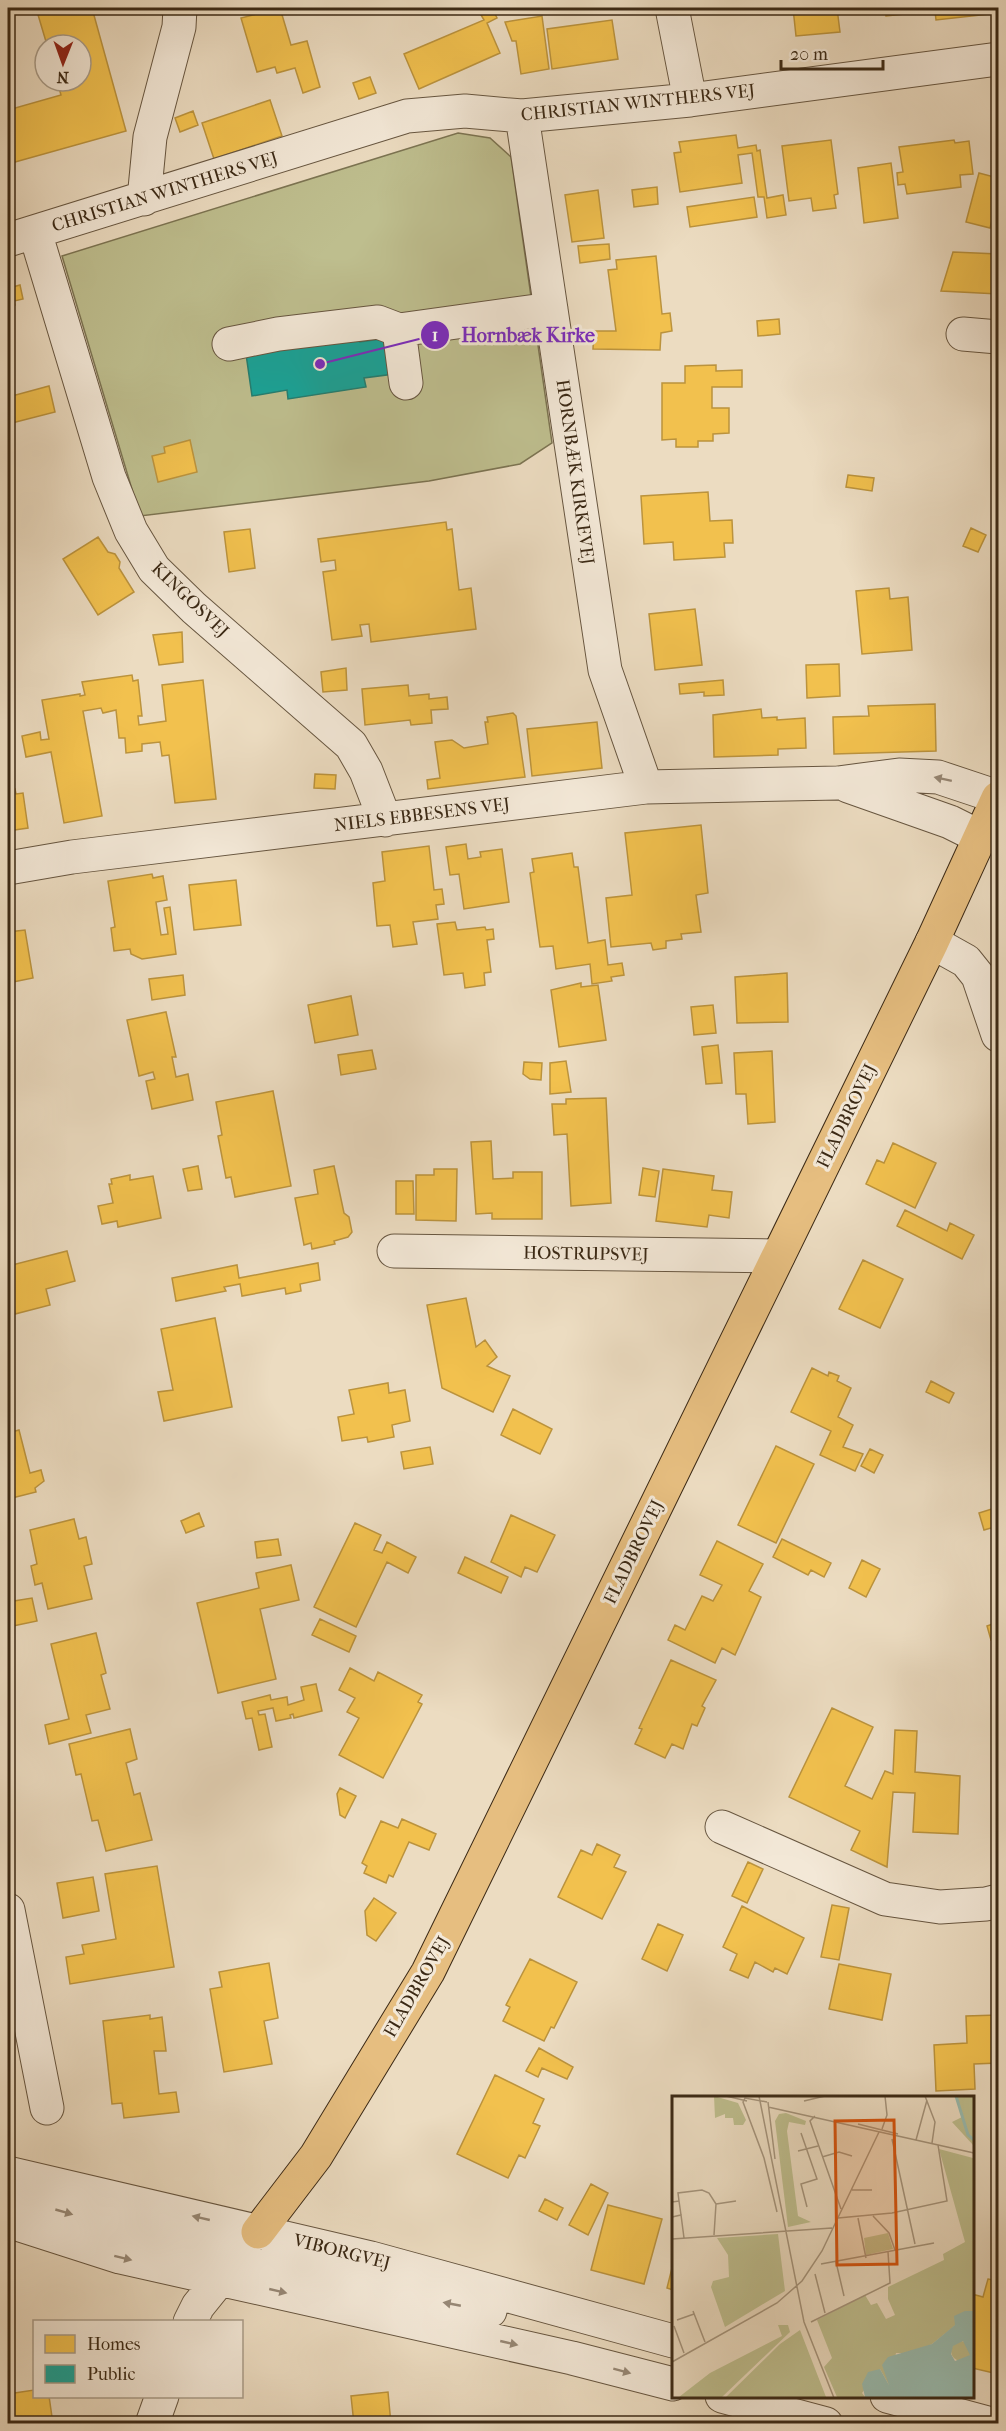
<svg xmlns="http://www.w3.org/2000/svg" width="1006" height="2431" viewBox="0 0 1006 2431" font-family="'IM FELL French Canon',serif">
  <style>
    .green { fill: #bebe8e; stroke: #7c7452; stroke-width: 1.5 }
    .homes { fill: #f2c14e; stroke: #bb933d; stroke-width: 1.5 }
    .public { fill: #17a398; stroke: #227e71; stroke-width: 1.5 }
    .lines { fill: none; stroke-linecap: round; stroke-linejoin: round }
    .minor-casing { stroke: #675640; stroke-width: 35 }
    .major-casing { stroke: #3b2915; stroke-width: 35 }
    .minor { stroke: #f3e8d7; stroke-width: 33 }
    .major { stroke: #e6be80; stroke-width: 33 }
    .oneway { fill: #978876 }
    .labels { text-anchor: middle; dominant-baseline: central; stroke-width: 6; stroke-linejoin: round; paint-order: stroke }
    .street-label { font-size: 18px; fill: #3b2915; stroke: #f3e8d7 }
    .inset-river { fill: none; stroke: #99bcb0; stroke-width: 3 }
    .inset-road { fill: none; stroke: #a5947c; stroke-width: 1.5 }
    .view { fill: #d7540d; fill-opacity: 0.15; stroke: #d7540d; stroke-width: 3 }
    .inset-edge { fill: none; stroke: #3b2915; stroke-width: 3 }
    .leader { fill: none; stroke: #7b2cbf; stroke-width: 2 }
    .callout-dot { fill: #7b2cbf; stroke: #f3e8d7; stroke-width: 2 }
    .mark-label { font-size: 18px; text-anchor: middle; font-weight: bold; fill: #fff }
    .callout-label { font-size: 20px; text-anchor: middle; font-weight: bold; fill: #7b2cbf; stroke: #f3e8d7; stroke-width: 6; stroke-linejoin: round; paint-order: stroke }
  </style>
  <rect width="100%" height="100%" fill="#ecdcc1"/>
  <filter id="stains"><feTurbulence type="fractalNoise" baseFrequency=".00333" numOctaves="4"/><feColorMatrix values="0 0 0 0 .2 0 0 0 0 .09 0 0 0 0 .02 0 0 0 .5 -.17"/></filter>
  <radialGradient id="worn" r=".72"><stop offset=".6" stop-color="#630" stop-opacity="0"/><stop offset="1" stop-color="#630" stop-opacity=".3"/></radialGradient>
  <!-- green -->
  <path class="green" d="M458,133L490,138L511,157L552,443L520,464L429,481L140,516L62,256Z"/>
  <!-- homes -->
  <path class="homes" d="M36,8H92L126,131L8,164V110L61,95L57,81H81V45H47Z
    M280,8L291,45L307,41L320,87L303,93L295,68L277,73L275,67L257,72L241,18Z
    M477,8H492L497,18L487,23L500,53L419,89L404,54L484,20Z
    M793,8H837L840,32L796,36Z
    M885,8H998V13L936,20L935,11L886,16Z
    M542,16L549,69L521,74L516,41H512L505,22Z
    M612,20L618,59L552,69L547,29Z
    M370,77L376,93L359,99L353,83Z
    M270,100L282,136L214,159L202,123Z
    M193,111L198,125L180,132L175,118Z
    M736,135L738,148L756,145L757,151L760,150L767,198L783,195L786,215L767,218L764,197H758L752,153L738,155L742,183L680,192L674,153L681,152L679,142Z
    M831,140L838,194L834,195L836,208L813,211L811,198L789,201L782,146Z
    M954,140L955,143L969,141L973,174L960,175L961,187L907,194L905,184L898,185L897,173L903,172L899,147Z
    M891,163L898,218L864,223L858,168Z
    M979,173L998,178V196L990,228L966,222Z
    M657,187L658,204L634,207L632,190Z
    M598,190L604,238L572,242L565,195Z
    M754,197L757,217L690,227L687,207Z
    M609,244L610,259L580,263L578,246Z
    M953,252L998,254V294L941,291Z
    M656,256L662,314L670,313L672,331L661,333L660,350L593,349L594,331H616L608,270L617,269L616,260Z
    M8,283L9,288L20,285L23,299L14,301L15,305L8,307Z
    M779,319L780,334L758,336L757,321Z
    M716,365V371L742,370V387H712V408H729V433L713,434V441H698V447H676V439L662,440V383H685V366Z
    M49,386L55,412L8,424V397Z
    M190,440L197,472L158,482L152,456L165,453L164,447Z
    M848,475L874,478L872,491L846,487Z
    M708,492L710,521L732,520L733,543H724L725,557L674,560L673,542L644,544L641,496Z
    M446,522L447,530L452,529L459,590L471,588L476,629L371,642L369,624L360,625L362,636L332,640L323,572L336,570L335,560L321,562L318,539Z
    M971,528L986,535L978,552L963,546Z
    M250,529L255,568L229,572L224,532Z
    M98,537L108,552L115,554L120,562L119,568L134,592L98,615L63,559Z
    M889,588L890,599L908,597L912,650L862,654L856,591Z
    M695,609L702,665L655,670L649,614Z
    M182,632L183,662L159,665L153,635Z
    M839,664L840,696L807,698L806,665Z
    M346,668L347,690L323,692L321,672Z
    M132,675L133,681L138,680L142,716H138L139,725L166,721L162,685L203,680L216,799L175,803L169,755L162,756L160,742L142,744V751L126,753L125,738H119L116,710L103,713L101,708L83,711L102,816L64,823L51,752L26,757L22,736L40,732L41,740L49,739L42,700L80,694V696L85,695L82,682Z
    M723,680L724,695L704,696V692L680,694L679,684Z
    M408,685L409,696L429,694V699L447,697L448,709L431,710L432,723L411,725L410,720L365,725L362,689Z
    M935,704L936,751L834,754L833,717L869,716L868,706Z
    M761,709L762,718L777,717V720L805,718L806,748L778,749V755L714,757L713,715Z
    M513,713L516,716L525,777L428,789L427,780L440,778L435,742L452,740L464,748L488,744L485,722H488L487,717Z
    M597,722L602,768L532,776L527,729Z
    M8,773L10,790L15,789L16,794L23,793L28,828L8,831Z
    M315,774L336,775L335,789L314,788Z
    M701,825L708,893L696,895L701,932L681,934L682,939L666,941V948L653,950L651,943L611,947L606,898L632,895L625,833Z
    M466,844L468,859L481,857L480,852L502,849L509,902L464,909L459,874L450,875L446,847Z
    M429,846L434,890L442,889L444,904L436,905L438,919L413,922L417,944L393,947L390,925L377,926L373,883L385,881L382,852Z
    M572,853L574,867H578L588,943L605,940L608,965L622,963L624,975L611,977L612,981L592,984L590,964L556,969L553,946L540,947L530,873L534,872L532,859Z
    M152,874L153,878L163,876L167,900L156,902L161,935L168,934L164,908L170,907L176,954L142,959L131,954L130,949L114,951L111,928L115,927L108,881Z
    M236,880L241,925L194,930L189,885Z
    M455,922L457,930L485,927L486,930L493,929L494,939L487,940L491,972L484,973L485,985L465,988L463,973L444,975L437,924Z
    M25,930L33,978L8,983V932Z
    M787,973L788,1022L737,1023L735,977Z
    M183,975L185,995L152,1000L149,979Z
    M581,983V987L598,985L606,1040L559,1047L551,990Z
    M351,996L358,1035L315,1043L308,1005Z
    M713,1005L716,1033L694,1035L691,1007Z
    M166,1012L176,1057H172L176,1077L188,1074L193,1100L152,1109L146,1081L155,1079L153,1072L139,1076L127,1020Z
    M718,1045L722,1083L706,1084L702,1047Z
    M372,1050L376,1069L341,1075L338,1055Z
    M772,1051L775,1122L748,1124L746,1094H736L734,1053Z
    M566,1061L571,1092L550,1094V1063Z
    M524,1062L542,1063L541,1080L530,1079L523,1074Z
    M273,1091L291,1186L235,1197L231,1177L226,1178L218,1136L222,1135L216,1102Z
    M606,1098L611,1203L571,1206L567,1134L554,1135L552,1104H566V1099Z
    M491,1141L493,1179L513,1178V1172H542V1219H492V1213L476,1214L471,1142Z
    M893,1143L936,1163L915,1208L866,1184L877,1160L884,1163Z
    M198,1166L202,1189L188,1191L183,1169Z
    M334,1166L344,1213L349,1217L352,1232L348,1237L334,1241L335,1244L312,1249L311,1243L304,1245L295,1198L318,1194L314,1170Z
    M643,1168L659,1171L655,1197L639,1195Z
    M434,1169H457L456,1221L416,1220V1175H434Z
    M663,1169L714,1176L712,1190L732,1192L729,1218L709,1215L707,1227L656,1221Z
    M130,1175V1180L153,1176L161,1218L118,1227L117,1221L102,1224L98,1206L113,1203L109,1184H112L111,1179Z
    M396,1181H413L414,1214H396Z
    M905,1210L947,1231L950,1223L974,1235L962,1259L897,1226Z
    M67,1251L75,1281L46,1289L50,1305L15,1314L8,1288V1266Z
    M863,1260L903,1279L880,1328L839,1309Z
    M318,1263L320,1280L300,1284L301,1291L286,1294L285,1288L242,1296L240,1284L224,1287L226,1291L176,1301L172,1278L237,1265L239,1278Z
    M466,1298L476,1347L485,1340L497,1357L487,1366L510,1376L493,1412L442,1388L427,1305Z
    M215,1318L232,1407L164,1421L158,1392L173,1390L161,1329Z
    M812,1368L828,1376L829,1372L839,1376L837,1381L851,1388L838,1417L853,1425L843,1447L863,1454L855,1471L820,1455L831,1431L791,1412Z
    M931,1381L954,1393L949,1403L926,1392Z
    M388,1383L389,1393L405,1390L410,1421L392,1425L394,1437L368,1442L367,1437L342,1441L338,1417L354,1414L349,1390Z
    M8,1398L13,1419L8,1420Z
    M513,1409L552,1429L540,1454L501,1435Z
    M19,1430L30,1473L41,1470L44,1481L35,1488L36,1492L8,1499V1433Z
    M776,1446L814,1464L776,1543L738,1525Z
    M430,1447L433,1464L404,1469L401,1452Z
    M870,1449L883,1455L874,1473L861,1466Z
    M998,1507V1526L984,1530L979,1513Z
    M199,1513L204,1526L186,1533L181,1521Z
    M511,1515L555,1535L537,1572L525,1567L521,1577L491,1562Z
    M74,1519L79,1539L86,1537L92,1564L84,1566L92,1599L48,1609L42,1583L35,1585L31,1566L37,1564L30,1530Z
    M355,1523L381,1535L374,1550L382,1553L387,1542L416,1557L408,1573L387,1562L356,1627L314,1607Z
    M278,1539L281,1555L257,1558L255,1542Z
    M782,1539L831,1563L824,1577L811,1570L808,1575L773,1557Z
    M717,1541L763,1564L749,1591L761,1597L735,1655L722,1648L715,1663L668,1640L675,1625L685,1630L702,1596L713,1601L722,1585L700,1575Z
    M465,1557L508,1577L501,1593L458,1573Z
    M862,1560L880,1569L866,1597L849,1588Z
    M291,1565L299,1600L260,1609L276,1679L218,1693L197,1603L259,1588L256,1573Z
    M32,1598L37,1621L8,1627V1602Z
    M320,1619L356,1636L349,1652L312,1635Z
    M998,1622V1638L991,1640L987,1626Z
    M96,1633L106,1673L101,1675L110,1709L86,1715L91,1733L49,1744L45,1725L69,1719L51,1644Z
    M671,1660L716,1680L702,1706L705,1708L697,1726L692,1724L683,1749L672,1744L665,1758L635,1744L642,1729L639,1728Z
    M350,1668L374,1681L378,1672L422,1695L418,1702L422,1704L383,1778L339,1755L359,1718L347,1712L355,1698L339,1690Z
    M316,1684L322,1711L294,1718L293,1714L290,1715L291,1718L276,1721L273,1708L258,1711L259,1715L265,1714L272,1747L259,1750L252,1718L246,1719L242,1702L270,1695L271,1700L287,1697L288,1705L304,1700L301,1687Z
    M832,1708L873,1727L845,1786L872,1799L885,1771L893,1774L895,1730L917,1731L915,1772L960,1776L958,1834L913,1832L915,1793L893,1792L887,1867L851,1850L860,1831L789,1797Z
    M130,1729L137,1759L126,1763L134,1795L140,1793L152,1840L106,1851L98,1820L92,1821L81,1774L76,1775L69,1744Z
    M340,1788L356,1796L345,1818L340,1815L337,1794Z
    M998,1814V1833L993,1816Z
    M402,1819L436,1834L429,1850L409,1842L393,1877L389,1875L386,1883L364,1873L367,1866L362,1863L381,1821L398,1828Z
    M597,1844L620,1855L614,1867L626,1872L602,1919L558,1897L581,1850L592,1855Z
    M748,1862L763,1869L747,1903L732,1896Z
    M157,1866L174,1967L70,1984L66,1957L84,1954L82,1945L116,1939L105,1874Z
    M93,1877L99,1911L63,1918L57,1883Z
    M374,1898L396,1913L376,1941L367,1935L365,1911Z
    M832,1905L849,1908L839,1960L821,1957Z
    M742,1906L804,1938L787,1974L775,1968L773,1972L755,1962L748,1978L730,1970L737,1954L723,1947Z
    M658,1924L683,1935L667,1971L642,1959Z
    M530,1959L577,1982L554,2028L551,2027L544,2041L503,2021L510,2007L506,2005Z
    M269,1963L278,2018L264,2021L272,2064L224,2072L210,1989L222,1987L219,1972Z
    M839,1964L891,1974L882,2020L829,2009Z
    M150,2015V2019L162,2017L166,2051H154L159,2094L176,2092L179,2112L124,2118L122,2103L112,2104L103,2021Z
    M998,2015V2063L974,2064L975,2089L936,2091L934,2045L967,2043L966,2016Z
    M539,2048L573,2067L567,2079L542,2068L538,2077L526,2071Z
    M495,2075L544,2099L533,2123L540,2126L525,2158L519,2155L508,2178L457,2154Z
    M591,2184L608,2193L588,2235L569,2225Z
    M545,2199L563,2208L557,2220L539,2211Z
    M608,2205L662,2219L644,2284L591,2270Z
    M673,2264V2290L667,2288Z
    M988,2279L998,2281V2374L972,2368V2294L983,2297Z
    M34,2390V2396H49L53,2424H8V2394Z
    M388,2392L391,2424H354L351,2396Z"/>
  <!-- public -->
  <path class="public" d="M359,333L360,342L388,338L394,374L364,378L366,387L288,399L287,390L252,396L246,354Z"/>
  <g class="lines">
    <!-- minor casing -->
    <g class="minor-casing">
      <path id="minor" d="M672,8L690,100
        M522,116L605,670L646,787
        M144,199L150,137L179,27L180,8
        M35,232L109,477L131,531L154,569L194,608L351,745L366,771L385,820
        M8,240L407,116L465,111L522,116L690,100L998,59
        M963,334L998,337
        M229,344L278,334L378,322L399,330
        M406,383L399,330L551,309
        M848,786L950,822L980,837
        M8,868L72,857L646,787L838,783L899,775L938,777L998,797
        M932,942L966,961L978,976L998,1035
        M394,1251L778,1256
        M722,1827L885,1899L940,1907L986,1904L998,1901
        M8,1910L47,2108
        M8,2173L371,2258L673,2341
        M8,2196L193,2247L233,2245L258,2232
        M8,2221L120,2257L572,2358L673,2384
        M222,2277L234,2271L273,2264L490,2311
        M190,2322L198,2306L232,2264
        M722,2396L826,2424
        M887,2396L991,2424
        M152,2424L162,2396"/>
    </g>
    <!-- major casing -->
    <g class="major-casing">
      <path id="major" d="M258,2232L316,2156L428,1972L932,942L998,798"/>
    </g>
    <!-- minor -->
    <use href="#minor" class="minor"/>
    <!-- major -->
    <use href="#major" class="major"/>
  </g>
  <!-- one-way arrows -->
  <defs><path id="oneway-solid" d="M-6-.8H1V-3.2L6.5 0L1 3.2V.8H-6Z" transform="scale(1.5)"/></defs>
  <g class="oneway">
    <use href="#oneway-solid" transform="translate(943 779) rotate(-168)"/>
    <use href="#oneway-solid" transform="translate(64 2212) rotate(16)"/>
    <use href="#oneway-solid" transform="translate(201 2218) rotate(-167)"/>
    <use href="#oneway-solid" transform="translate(123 2258) rotate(14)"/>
    <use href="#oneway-solid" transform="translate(278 2291) rotate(13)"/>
    <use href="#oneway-solid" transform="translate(452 2304) rotate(-169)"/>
    <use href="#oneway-solid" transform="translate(509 2343) rotate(13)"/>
    <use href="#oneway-solid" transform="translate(622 2371) rotate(15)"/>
  </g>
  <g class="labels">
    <!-- street labels -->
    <g class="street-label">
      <text transform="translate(638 103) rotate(-6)">CHRISTIAN WINTHERS VEJ</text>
      <text transform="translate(165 192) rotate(-17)">CHRISTIAN WINTHERS VEJ</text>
      <text transform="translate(575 472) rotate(82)">HORNBÆK KIRKEVEJ</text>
      <text transform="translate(190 600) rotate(44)">KINGOSVEJ</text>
      <text transform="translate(422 815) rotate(-7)">NIELS EBBESENS VEJ</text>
      <text transform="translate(847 1116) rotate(-64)">FLADBROVEJ</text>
      <text transform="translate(586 1254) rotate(1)">HOSTRUPSVEJ</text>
      <text transform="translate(634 1552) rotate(-64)">FLADBROVEJ</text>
      <text transform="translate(417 1987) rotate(-60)">FLADBROVEJ</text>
      <text transform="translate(342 2252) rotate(14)">VIBORGVEJ</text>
    </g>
  </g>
  <!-- overview -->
  <g transform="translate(672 2096)">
    <rect width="302" height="302" fill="#ecdcc1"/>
    <path d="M42,0L66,7L74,24L71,29H62L61,22H53V18L43,22ZM284,0H301V49L280,26L290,21ZM114,17L134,25L133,29L117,26L115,35L126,120L139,126L116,131L103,25L107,18ZM267,53L301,62V215L260,248L242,257H224L217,289L208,273L190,297L193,301H165L152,271L160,262L145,224L193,199L199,209L205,207L214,223L223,219L216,203V191L272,164L271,158L293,146ZM216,137L221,153L194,159L192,142ZM106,138L113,195L53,231L39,191L41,185L57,181L56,159L45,142ZM106,229H116L118,236L50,301H7L38,277L110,240ZM128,234L154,301H54L108,248ZM279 255a10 10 0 1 1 20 0a10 10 0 1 1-20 0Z" fill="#bebe8e"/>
    <path d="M293,215H301V301H193L190,288L196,276L208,273L217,289L210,269L216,261L260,248L283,229L282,220ZM291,245L298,259L283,265L279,258L281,250Z" fill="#99bcb0" fill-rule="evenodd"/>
    <path class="inset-river" d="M284,0L296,39L302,44"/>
    <path class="inset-road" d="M54,0L75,5M87,0L132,226L162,302M253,0L263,26L260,47M132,5L153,0M95,6L73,2L71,6L92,62L105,116M96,6L103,63M96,11L302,57M143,20L138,25L169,113M186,28L226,38M210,33L215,19L213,0M129,37L145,83L129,88L135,111M220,43L243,148M244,44L255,4M126,55L146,50M150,61L167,56L180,60M180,94H200M7,105L6,97L30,94L37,97L44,108L42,139M0,106L7,105L9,119M44,108L64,105M201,120L217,137L223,154M0,121L9,119L12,142M166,122L220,117L275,105L266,49M186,122L194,162M0,143L160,132M164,166L172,200M149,168L262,147M143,178L153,217M21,215L33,246M5,224L22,218M139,226L218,187L216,156M2,230L12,257M0,266L105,207L130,185L150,155L207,36"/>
    <path class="view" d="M222,24L225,168L165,169L163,25Z"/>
    <rect width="302" height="302" class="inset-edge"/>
  </g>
  <!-- callouts -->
  <path class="leader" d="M320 364L435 335"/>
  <g class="callout-dot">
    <circle cx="320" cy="364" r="6"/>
    <circle cx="435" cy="335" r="15"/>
  </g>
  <g class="mark-label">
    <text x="435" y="341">1</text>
  </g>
  <g class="callout-label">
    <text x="528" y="342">Hornbæk Kirke</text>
  </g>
  <!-- margin -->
  <rect width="1006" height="2431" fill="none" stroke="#ecdcc1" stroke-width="30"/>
  <rect x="9" y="9" width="988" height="2413" fill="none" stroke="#3b2915" stroke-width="3"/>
  <rect x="15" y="15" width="976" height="2401" fill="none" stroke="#3b2915" stroke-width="1.5"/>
  <!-- legend -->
  <rect x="33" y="2320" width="210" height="78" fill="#f3e8d7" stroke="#a99c89" stroke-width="1.5"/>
  <rect x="45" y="2335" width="30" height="18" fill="#f2c14e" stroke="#a99c89" stroke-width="1.5"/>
  <text x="87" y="2350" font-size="18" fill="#3b2915">Homes</text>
  <rect x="45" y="2365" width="30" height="18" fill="#17a398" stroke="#a99c89" stroke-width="1.5"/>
  <text x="87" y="2380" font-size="18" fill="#3b2915">Public</text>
  <!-- north arrow -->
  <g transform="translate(63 63) rotate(181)"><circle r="28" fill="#f3e8d7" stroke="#a99c89" stroke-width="1.5"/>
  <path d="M0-4.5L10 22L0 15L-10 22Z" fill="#8f2418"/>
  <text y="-9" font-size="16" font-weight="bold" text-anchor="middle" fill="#3b2915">N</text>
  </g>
  <!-- scale -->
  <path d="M781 60v9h102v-9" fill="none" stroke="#3b2915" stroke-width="3"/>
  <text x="790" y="60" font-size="18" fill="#3b2915" stroke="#f3e8d7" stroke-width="4.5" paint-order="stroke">20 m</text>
  <rect width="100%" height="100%" filter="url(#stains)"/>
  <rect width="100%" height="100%" fill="url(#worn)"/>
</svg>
